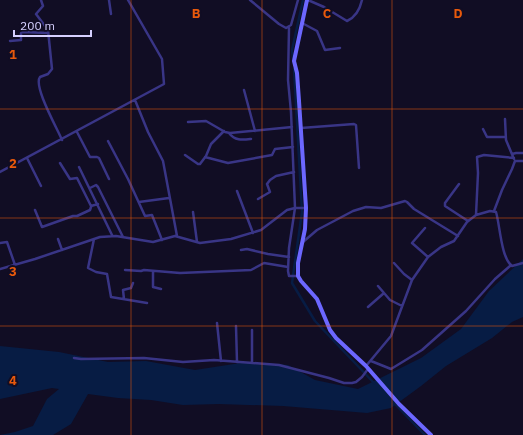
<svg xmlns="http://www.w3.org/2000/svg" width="523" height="435" viewBox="0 0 523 435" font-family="'IBM Plex Sans',sans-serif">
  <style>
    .water { fill: #071c44 }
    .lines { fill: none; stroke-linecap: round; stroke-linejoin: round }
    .canal { stroke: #071c44; stroke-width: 2.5 }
    .street { stroke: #393586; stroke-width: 2.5 }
    .secondary { stroke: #6c67ff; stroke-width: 4 }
    .grid { fill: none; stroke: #e8590c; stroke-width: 1; stroke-opacity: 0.55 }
    .grid-label { font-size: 13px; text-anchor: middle; font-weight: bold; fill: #e8590c; stroke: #110d24; stroke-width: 4; stroke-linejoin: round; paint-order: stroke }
  </style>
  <rect width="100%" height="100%" fill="#110d24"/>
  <!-- water -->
  <path class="water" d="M523,259V317L512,322L492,338L446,366L421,386L391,408L367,413L283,406L219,404L183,405L151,400L118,398L88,394L71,424L53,435H0L15,432L33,426L47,399L59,389L52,388L0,399V346L59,352L108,362L146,361L195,370L247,362L288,365L315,380L358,389L421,358L461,329L489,291Z"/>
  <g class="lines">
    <!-- canal -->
    <path class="canal" d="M293,58L292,50L303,0
      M294,69L302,212L292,283L315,321L374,383
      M393,402L425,435"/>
    <!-- street -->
    <path class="street" d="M41,0L43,6L36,14L48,30L52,69L48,74L40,77C33,86 57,128 62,140
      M109,0L111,14
      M250,0L279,24L286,28L291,25L298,0
      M308,0L324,7L347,21C356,17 360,9 362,0
      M302,23L317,31L325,50L340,48
      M289,28L288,80L291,112L295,208L289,248L288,271L289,276H298
      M10,41L21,40V33L23,32L48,33
      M244,90L255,131
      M135,100L148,132L163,161L177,236
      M505,119L506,140L514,159
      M188,122L206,121L225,132L230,133L292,127
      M301,128L354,124L356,125L359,168
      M483,129L487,137H505
      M77,132L90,157H97L99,158L109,179
      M229,133C235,141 242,140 251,139
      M108,141L128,179L145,216L152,215L162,240
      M512,154L516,153H523
      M185,155L198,164H200L206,156L211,144L224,131
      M205,157L228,163L272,155L275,149L293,147
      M27,158L41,186
      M60,163L70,179L77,178L91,206L98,204
      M79,167L112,235
      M0,172L164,84L162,59L128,0
      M459,184L445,203V206L468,221
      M90,188L96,185L98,187L123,237
      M237,191L253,233
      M258,199L270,192L267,184L270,180L276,176L294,172
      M139,202L169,198
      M35,210L42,227L73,216H77L90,210L91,207
      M494,211L502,190L512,169L515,161H523
      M193,212L197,242
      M476,215L478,173L477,157L484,155L514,158
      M425,228L412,243L428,257
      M58,239L62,250
      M94,239L88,268L96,272L107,274L111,297L147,303
      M303,242L317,230L353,211L366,207L381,208L405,201L407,202L414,209L458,236
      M0,243L7,242L15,265
      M241,250L247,249L268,254L289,257
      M394,263L404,274L412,280
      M0,269L35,259L100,237L116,236L153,242L175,236L200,243L231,239L261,230L287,210L295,208H306
      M125,270L141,271L144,270L180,273L251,270L264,263L288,267
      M153,271V287L161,289
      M378,286L390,300L402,306
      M124,299L123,290L131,288L133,283
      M368,307L384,293
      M217,323L221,361
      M236,326L237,362
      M74,358L81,359L144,358L183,362L214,360L279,365L329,378L344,383H352L356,382L362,377L368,369
      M371,361L391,369L422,350L466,311L495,279L510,266
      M252,363V330
      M366,366L391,336L412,280L428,257L441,247L454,241L467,222L476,215L490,211L496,212C500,225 501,258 512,266L523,263"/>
    <!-- secondary -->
    <path class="secondary" d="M307,0L294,61L297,73L299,101L306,208L305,229L298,263V276L301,281L317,299L330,330L336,338L366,366L399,404L431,435"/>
  </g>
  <!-- grid -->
  <path class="grid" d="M131,0V435M262,0V435M392,0V435M0,109H523M0,218H523M0,326H523"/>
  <g class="grid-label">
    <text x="196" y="18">B</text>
    <text x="327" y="18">C</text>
    <text x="458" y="18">D</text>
    <text x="13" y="59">1</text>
    <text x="13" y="168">2</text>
    <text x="13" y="276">3</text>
    <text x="13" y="385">4</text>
  </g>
  <!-- scale -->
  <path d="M14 30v6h77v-6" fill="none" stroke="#d6d0ff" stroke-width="2"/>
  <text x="20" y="30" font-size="12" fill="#d6d0ff" stroke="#110d24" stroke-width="3" paint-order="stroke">200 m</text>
</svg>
